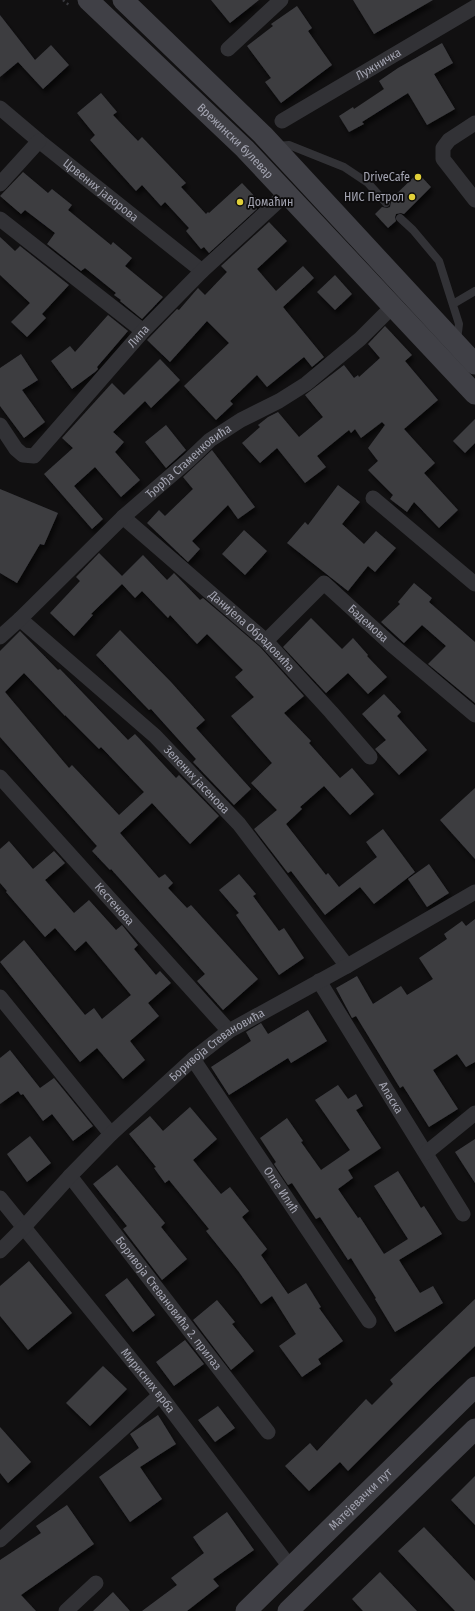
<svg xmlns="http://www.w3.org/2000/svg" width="475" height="1611" viewBox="0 0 475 1611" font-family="'Fira Sans Condensed',sans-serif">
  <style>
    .building { fill: #3d3d41; fill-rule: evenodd; filter: url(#shadow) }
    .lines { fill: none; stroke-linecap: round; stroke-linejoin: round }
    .path { stroke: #38383d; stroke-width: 2.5; stroke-dasharray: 2 3; stroke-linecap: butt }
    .service { stroke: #323236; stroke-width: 8 }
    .minor { stroke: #323236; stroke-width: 15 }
    .secondary { stroke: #404046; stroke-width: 21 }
    .poi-dot { fill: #e1d039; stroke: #0c0b0c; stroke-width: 1.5 }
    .labels { text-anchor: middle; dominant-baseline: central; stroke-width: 3.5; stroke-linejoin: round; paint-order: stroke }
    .street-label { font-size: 12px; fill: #a3a4b1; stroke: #0c0b0c }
    .poi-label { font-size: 12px; fill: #a3a4b1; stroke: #0c0b0c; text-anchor: end }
  </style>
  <defs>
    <filter id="shadow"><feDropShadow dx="2.5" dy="4.5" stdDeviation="2" flood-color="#0009"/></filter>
  </defs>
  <rect width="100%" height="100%" fill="#111011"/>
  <!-- building -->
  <path class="building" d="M211,0H259L230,23Z
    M353,0H433L374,34Z
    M297,6L312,28L308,31L332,65L281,103L265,82L271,78L247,46L273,26L271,24Z
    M0,15L35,60L51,45L69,65L43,89L18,62L0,77Z
    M442,43L453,63L434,74L455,109L427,125L408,93L362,122L364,124L349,132L339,116L353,107L354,109L384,89L379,81L398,68Z
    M101,93L117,112L113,115L138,141L142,137L186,183L181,187L206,214L208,212L209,213L242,183L260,202L255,207L257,209L209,253L204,247L201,249L186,231L189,228L165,202L161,206L142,185L136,191L90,140L95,135L77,113Z
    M23,172L48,193L52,189L72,205L68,210L111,245L113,242L132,258L125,266L163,297L142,319L120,301L121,300L114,295L116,293L85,268L81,271L47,244L55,233L25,210L21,214L0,196Z
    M418,173L431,187L404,214L401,213L396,214L395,217L396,221L388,228L375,214L382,207L387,208L390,207L391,202L390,200Z
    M269,222L287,241L257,269L276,291L303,266L314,278L283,307L324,357L312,367L304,357L267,387L257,375L230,401L233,404L216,420L184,386L229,343L207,321L170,362L147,340L177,309L179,310L198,288L205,295L227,272L221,266Z
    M0,237L15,251L20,246L69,285L42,314L46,318L27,337L11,322L30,303L0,275Z
    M335,275L352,294L335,310L317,292Z
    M108,315L128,331L97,367L98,369L95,372L72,389L51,361L70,346L75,352Z
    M385,326L412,355L405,361L438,400L404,429L435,463L424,473L458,510L439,528L414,502L407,512L390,499L393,495L368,470L378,461L368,448L385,425L382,422L361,438L355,429L351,433L349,430L317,456L326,467L305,483L277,448L260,463L242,443L260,427L258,425L268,417L278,412L299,437L323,417L305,395L344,365L354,378L358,375L359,377L380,358L368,344Z
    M21,354L38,380L22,390L45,422L24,438L0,406V368Z
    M160,359L180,380L151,408L145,401L113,432L124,442L115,452L140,480L121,497L95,467L74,486L103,519L92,529L44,474L73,448L62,438L112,383L124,395Z
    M475,419V443L465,453L453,441Z
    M166,425L186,450L166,468L145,442Z
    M212,450L255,507L238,519L228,505L192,541L200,549L188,562L147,523L159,510L165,516L193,489L183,477Z
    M338,485L360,502L342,524L364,544L376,531L396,548L375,572L368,566L348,591L287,543L305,522L308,525Z
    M0,489L58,513L44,545L40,544L17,583L0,573Z
    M244,530L267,551L245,575L222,554Z
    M99,553L122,576L143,555L167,580L174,573L200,600L203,598L260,647L304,696L284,713L311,741L309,743L340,778L352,768L374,794L350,815L324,786L300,807L302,809L286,824L326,875L328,873L339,887L377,857L366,842L383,829L415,872L374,904L360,887L325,915L291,871L288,873L254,829L277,810L251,783L272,763L231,716L254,697L235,677L243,670L207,634L197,644L170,615L168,618L142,591L135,598L122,584L91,614L93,615L74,636L50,613L80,581L76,577Z
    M414,583L432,598L429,602L475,642V703L428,664L446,646L422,625L404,643L381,622L400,604L398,602Z
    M311,618L342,649L353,638L368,655L367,656L387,677L368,694L348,673L326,693L283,647Z
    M120,630L171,682L205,720L196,728L251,789L234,805L193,762L196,759L151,709L149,710L96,655Z
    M20,631L58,670L60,669L128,740L135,734L176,778L179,775L219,816L190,844L152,803L120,833L159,878L165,874L173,883L168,888L187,908L191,905L258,979L223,1010L197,981L205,974L111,869L110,870L92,851L97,846L0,737V651ZM24,673L65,716V715L99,749L101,747L144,792L119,815L72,765L69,768L5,692Z
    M384,694L401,712L397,716L427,750L399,775L375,749L386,740L362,714Z
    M475,788V859L440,820Z
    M9,841L33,869L54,851L65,863L45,880L74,913L89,900L116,930L122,925L138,945L134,949L156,975L160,971L171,983L148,1003L159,1016L130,1041L145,1060L123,1079L97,1048L80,1062L0,962L24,940L85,1015L94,1008L102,1019L131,995L86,941L75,951L55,928L45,937L6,892L7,891L0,883V849Z
    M429,864L449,893L427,907L408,879Z
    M239,874L256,894L253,896L279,931L284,928L304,958L279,975L236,915L239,913L219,890Z
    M475,919V1062L466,1067L457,1054L433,1070L458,1109L429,1127L403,1086L400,1088L356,1016L352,1018L336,988L357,976L373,1004L401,986L407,995L433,979L419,958L447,939L444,934L462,921L466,926Z
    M308,1010L327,1041L291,1063L288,1058L229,1095L211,1067L251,1041L246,1032L261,1023L268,1034Z
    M10,1050L40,1088L54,1078L93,1126L73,1141L52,1114L43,1121L23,1094L21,1095L18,1091L0,1104V1058Z
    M338,1085L348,1099L356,1094L363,1106L356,1110L381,1148L348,1170L353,1178L338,1189L358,1218L360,1217L384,1254L408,1239L374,1186L398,1171L421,1208L424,1206L442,1234L399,1260L420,1293L433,1286L443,1303L395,1332L375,1299L376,1298L351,1258L348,1260L320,1217L316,1219L292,1183L288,1185L274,1164L276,1162L260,1138L287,1118L303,1141L301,1142L321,1170L350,1150L315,1100Z
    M190,1107L217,1139L193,1160L221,1194L230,1187L249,1211L242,1217L267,1249L261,1255L288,1294L306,1283L321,1307L319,1308L343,1341L318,1359L321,1364L302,1377L279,1346L296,1334L272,1296L261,1304L239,1272L206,1231L209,1229L169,1180L165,1183L154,1168L156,1167L129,1134L150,1116L163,1131Z
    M30,1136L51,1163L27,1182L7,1154Z
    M475,1139V1183L455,1152Z
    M117,1165L165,1223L161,1227L187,1259L162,1280L123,1229L127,1226L93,1184Z
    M29,1261L72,1313L28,1350L0,1316V1286Z
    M127,1278L155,1315L133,1332L105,1295Z
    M475,1299V1346L430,1389L348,1471L340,1462L309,1491L285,1466L310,1443L317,1451L366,1399L372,1405L393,1384L390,1380Z
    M217,1300L235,1322L232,1324L254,1351L231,1370L193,1320Z
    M185,1340L204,1364L174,1386L156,1362Z
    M103,1366L127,1389L90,1426L66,1403Z
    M218,1406L235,1428L215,1442L198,1420Z
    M158,1415L176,1444L140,1467L162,1499L130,1522L99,1477L139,1448L130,1434Z
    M0,1427L31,1462L8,1483L0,1473Z
    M475,1476V1525L451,1500Z
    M67,1505L94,1544L21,1595L36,1611H0V1560L41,1533L36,1526Z
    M227,1512L254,1550L213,1579L219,1586L187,1611H142L177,1585L171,1578L204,1553L193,1537Z
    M424,1527L475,1581V1611H455L398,1551Z
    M380,1572L417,1611H363L352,1599Z
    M113,1592L130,1611H93Z"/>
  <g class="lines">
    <!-- path -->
    <path class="path" d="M63,0L70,6"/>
    <!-- service -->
    <path class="service" d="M277,146L289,145L344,167L368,183L386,203
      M400,218L413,230L439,261L459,324L457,340
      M453,304L475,291"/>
    <!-- minor -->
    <g class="minor">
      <path d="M228,49L281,0"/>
      <path id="s1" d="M0,108L39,141L202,271"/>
      <path id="s2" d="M282,121L475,7"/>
      <path d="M475,123L449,140L443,148V159L475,200"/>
      <path d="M0,184L39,141"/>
      <path d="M0,219L143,331"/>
      <path id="s3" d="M0,425L16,449L23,455L34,456L143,331L202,271L287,193"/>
      <path d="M373,498L475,584"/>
      <path id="s4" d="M123,517L266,641L331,712L370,757"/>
      <path id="s5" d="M20,619L155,736L239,824L347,966"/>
      <path id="s6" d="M0,637L20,619L123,517L189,460L210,440L241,420L279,401L306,384L360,339L393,306"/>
      <path id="s7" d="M266,641L324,583L392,645L475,715"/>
      <path id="s8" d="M0,777L229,1031"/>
      <path id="s9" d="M319,981L463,1214"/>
      <path d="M0,997L111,1134"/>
      <path id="s10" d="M193,1059L369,1321"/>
      <path d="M426,1153L475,1113"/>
      <path id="s11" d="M70,1176L268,1432"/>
      <path id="s12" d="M0,1198L160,1395L290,1567"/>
      <path id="s13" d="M0,1251L23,1228L70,1176L111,1134L193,1059L229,1031L347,966L475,892"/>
      <path d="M0,1540L160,1395"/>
      <path d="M66,1611L96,1583"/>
    </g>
    <!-- secondary -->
    <g class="secondary">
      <path id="s14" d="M88,0L245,149L475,394"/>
      <path d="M123,0L263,135L475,364"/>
      <path id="s15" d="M246,1611L475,1387"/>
      <path d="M288,1611L475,1429"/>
    </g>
  </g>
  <!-- markers -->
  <g class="poi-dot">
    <circle cx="418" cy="177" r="4"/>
    <circle cx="412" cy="197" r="4"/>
    <circle cx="240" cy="202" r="4"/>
  </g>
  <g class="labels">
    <!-- street labels -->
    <g class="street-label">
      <text stroke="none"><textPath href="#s2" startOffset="112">Лужничка</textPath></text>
      <text stroke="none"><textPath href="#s14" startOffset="204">Врежински булевар</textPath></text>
      <text stroke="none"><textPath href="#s1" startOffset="130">Црвених јаворова</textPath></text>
      <text stroke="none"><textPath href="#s3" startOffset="208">Липа</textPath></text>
      <text stroke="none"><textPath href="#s6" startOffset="258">Ђорђа Стаменковића</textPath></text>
      <text stroke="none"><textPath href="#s7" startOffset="142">Бадемова</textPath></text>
      <text stroke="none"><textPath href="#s4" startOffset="172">Данијела Обрадовића</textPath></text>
      <text stroke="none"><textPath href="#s5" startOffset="239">Зелених јасенова</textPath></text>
      <text stroke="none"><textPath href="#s8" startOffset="171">Кестенова</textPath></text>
      <text stroke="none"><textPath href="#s13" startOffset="300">Боривоја Стевановића</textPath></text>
      <text stroke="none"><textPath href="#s9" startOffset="137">Аласка</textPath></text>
      <text stroke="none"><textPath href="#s10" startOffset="158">Олге Илић</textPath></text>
      <text stroke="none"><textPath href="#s11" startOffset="161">Боривоја Стевановића 2. прилаз</textPath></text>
      <text stroke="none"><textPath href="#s12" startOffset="235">Мирисних врба</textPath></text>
      <text stroke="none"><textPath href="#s15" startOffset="160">Матејевачки пут</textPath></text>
    </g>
    <!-- poi labels -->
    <g class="poi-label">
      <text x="410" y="177">DriveCafe</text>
      <text x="404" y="197">НИС Петрол</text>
      <text x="248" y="202" text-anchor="start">Домаћин</text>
    </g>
  </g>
</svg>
